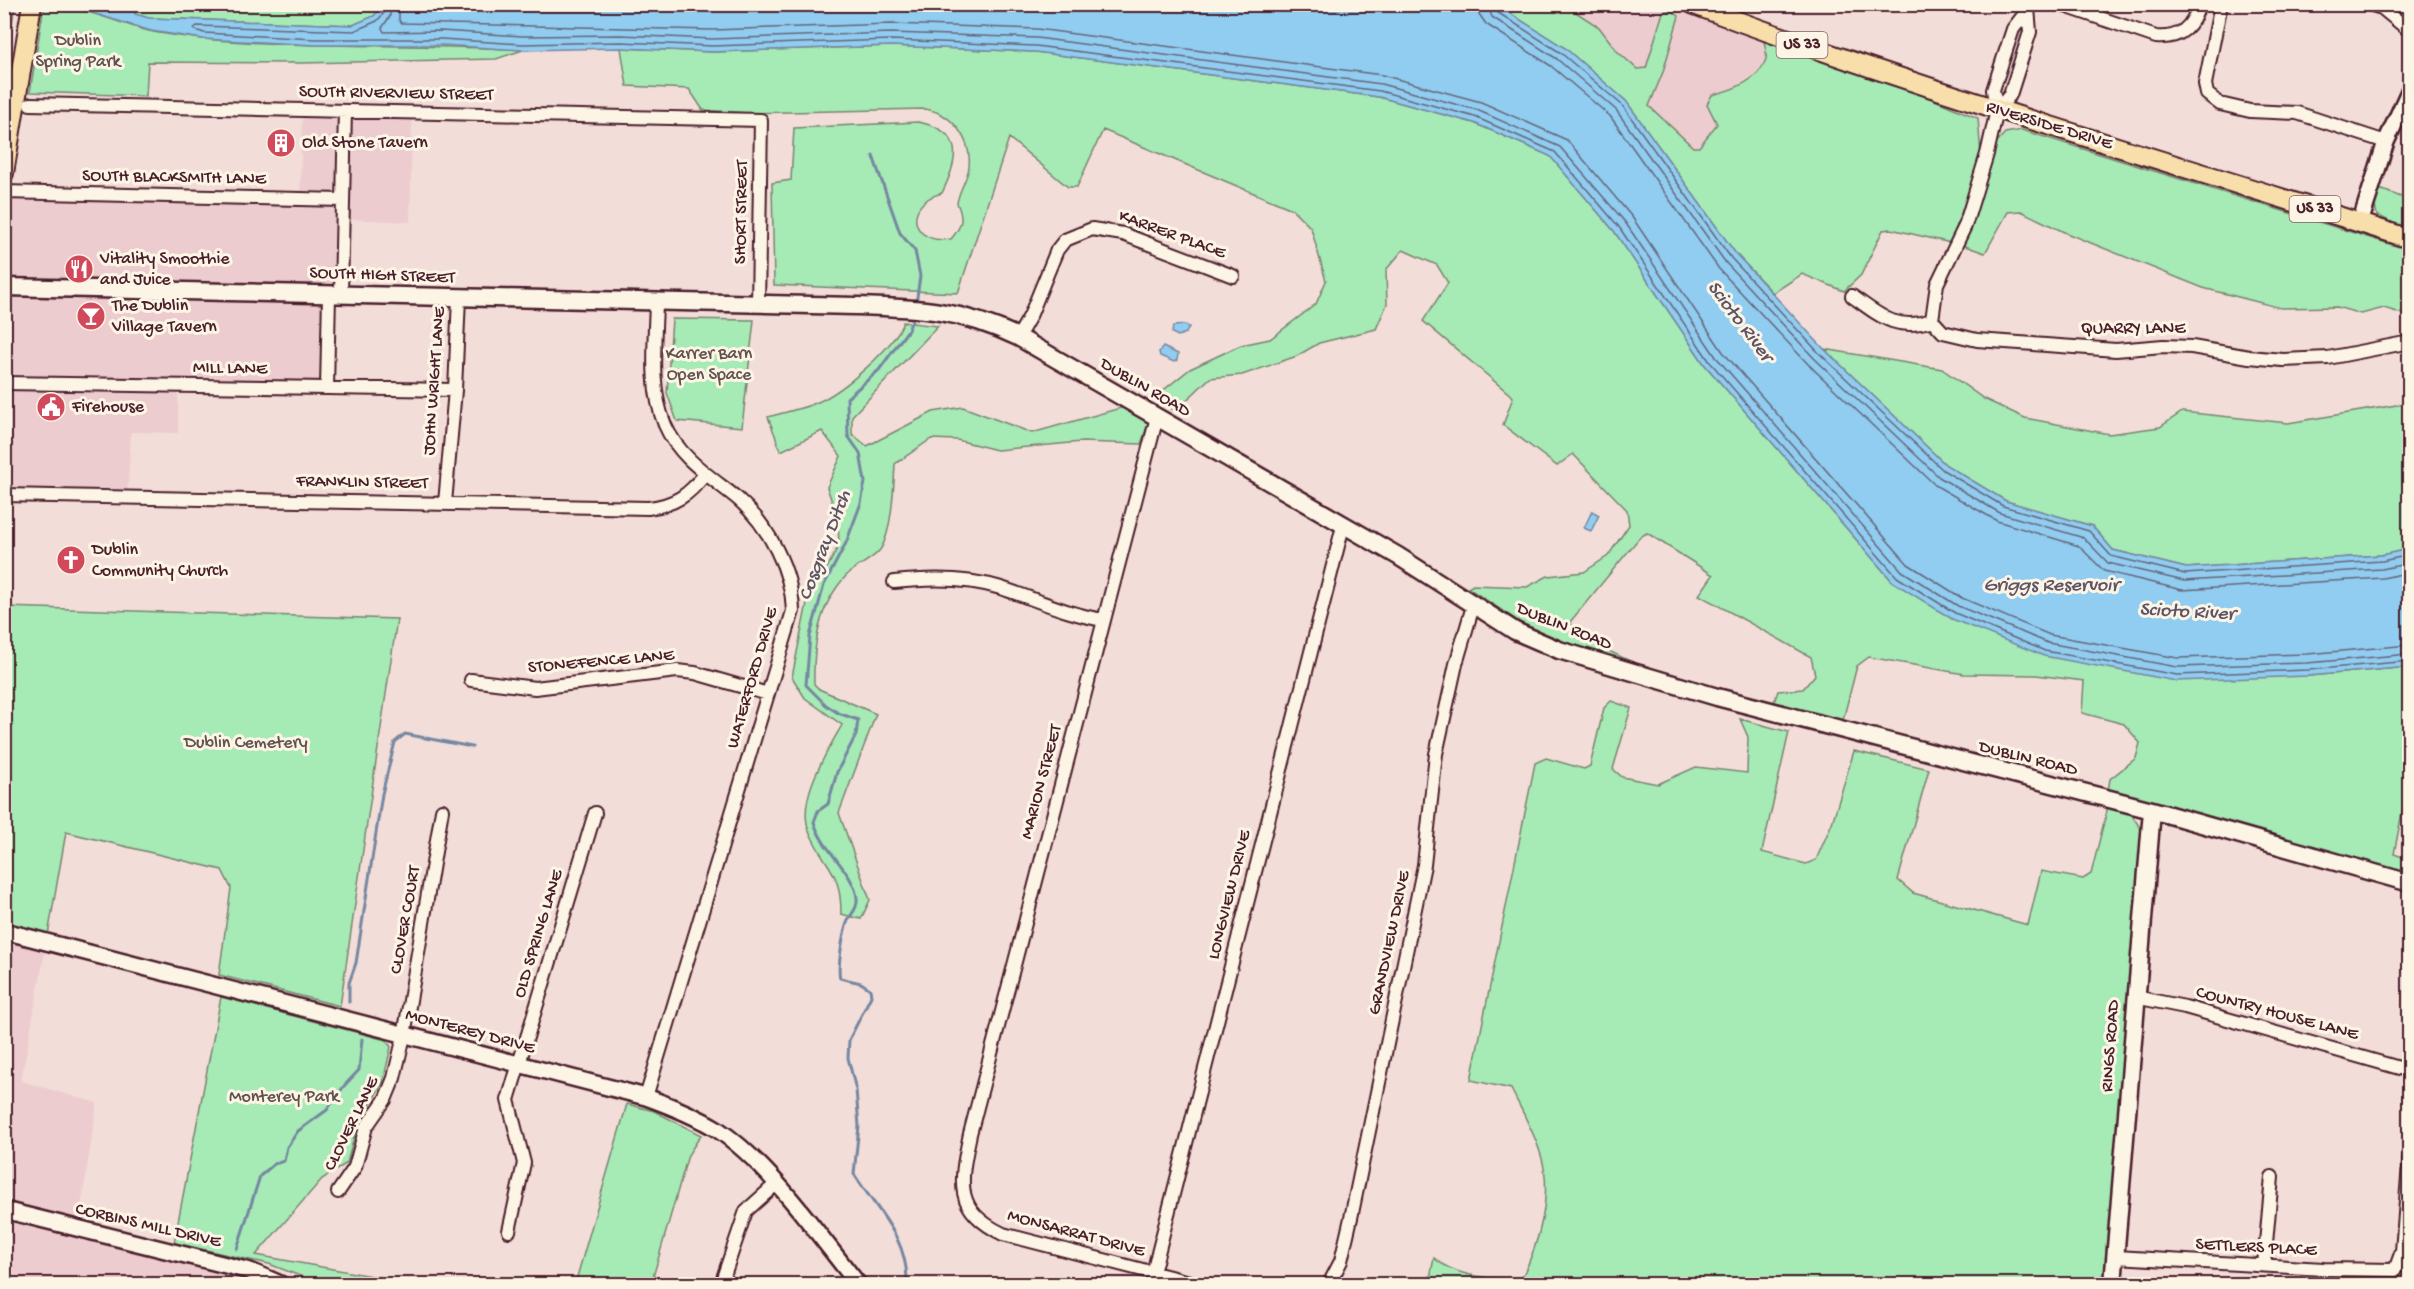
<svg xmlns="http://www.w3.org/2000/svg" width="2414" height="1289" viewBox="0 0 2414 1289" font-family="'Gochi Hand',sans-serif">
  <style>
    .built { fill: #eccccf }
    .green { fill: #a6eab5; stroke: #788470; stroke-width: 1.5 }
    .water { fill: #90cdf0; stroke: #7487a1; stroke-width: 1.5 }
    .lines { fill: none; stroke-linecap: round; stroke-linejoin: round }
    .shore { stroke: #66657a; stroke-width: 1.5 }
    .stream { stroke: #7487a1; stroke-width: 3 }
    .minor-casing { stroke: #4a1f2b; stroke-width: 16 }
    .tertiary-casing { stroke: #4a1f2b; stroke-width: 20 }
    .secondary-casing { stroke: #4a1f2b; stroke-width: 21 }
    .primary-casing { stroke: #4a1f2b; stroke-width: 22 }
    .minor { stroke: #fcf5e5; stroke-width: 12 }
    .tertiary { stroke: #fcf5e5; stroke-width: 15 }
    .secondary { stroke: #fcf5e5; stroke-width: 16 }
    .primary { stroke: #f8deab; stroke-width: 18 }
    .labels { text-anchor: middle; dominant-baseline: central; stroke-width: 6; stroke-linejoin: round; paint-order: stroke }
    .shield { fill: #fcf5e5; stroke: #7f5f63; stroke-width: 1.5 }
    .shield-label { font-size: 16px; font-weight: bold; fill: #4a1f2b }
    .park-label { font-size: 18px; fill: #61524e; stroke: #fcf5e5 }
    .street-label { font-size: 18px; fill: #4a1f2b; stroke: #fcf5e5 }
    .poi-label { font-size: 18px; fill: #4a1f2b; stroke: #fcf5e5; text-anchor: start }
    .water-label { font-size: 20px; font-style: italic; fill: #5f5366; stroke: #fcf5e5 }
  </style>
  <rect width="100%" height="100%" fill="#f3ddd8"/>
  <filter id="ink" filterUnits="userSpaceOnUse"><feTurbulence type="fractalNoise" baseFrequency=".0167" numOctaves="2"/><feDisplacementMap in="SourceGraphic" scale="12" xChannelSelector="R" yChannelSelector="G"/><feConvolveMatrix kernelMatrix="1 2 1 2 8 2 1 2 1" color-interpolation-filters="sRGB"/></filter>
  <g filter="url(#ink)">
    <!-- built -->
    <path class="built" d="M1565,5H1692L1764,41L1766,58L1756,73L1733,90L1712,95L1707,104L1717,124L1699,147H1693L1649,106L1663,72V12L1646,68L1637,69L1617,51L1599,27Z
      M302,117L412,118L410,222L346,219L344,291H329L330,392L178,389V433L131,432L127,502L5,501V191L300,200Z
      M4,924L48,935L21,1081L97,1103L79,1220L251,1261L236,1284H5Z"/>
    <!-- green -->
    <path class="green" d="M5,4L15,5L5,65L4,5Z
      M322,4L326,7L371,4L377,6L378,11L374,16L353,25L149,18L135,14L134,5Z
      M44,5C81,5 114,22 149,31C167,35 186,37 204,39C310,49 417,43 523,50L496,59L301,63L148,62L146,96L30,92Z
      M1497,5H1546L1552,8L1565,5L1599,27L1617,51L1637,69L1646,68L1663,12L1671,10L1679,16L1663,72L1649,106L1693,147H1699L1717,124L1707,104L1712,95C1732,90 1759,81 1766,59C1767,54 1765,46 1764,41L1915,92L1978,118L1981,155L1951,243L1891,229L1883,230L1861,275L1844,291L1802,274L1773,293L1736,254L1626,101L1565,48Z
      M891,46L1036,52L1379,97L1474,123L1550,156L1614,231L1705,365L1893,582L2308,676L2409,667V776L2394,854L2409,859V877L2108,791L2110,779L2136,758L2140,743L2124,724L2082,713L2084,681L2036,675L1964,674L1869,657L1857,666L1842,724L1773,705L1778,691L1803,689L1815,675L1811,657L1699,595L1713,575L1647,533L1640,537L1570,622L1580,637L1636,664L1631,665L1571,646L1524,625L1468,588L1473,585L1527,587L1548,576L1584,572L1608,556L1629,525L1627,510L1573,454L1557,466L1503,425L1513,397L1423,321L1448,283L1437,265L1403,250L1386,270L1387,304L1376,329L1319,343L1297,356L1242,375L1210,378L1175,411L1155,397L1190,369L1241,345L1270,339L1316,304L1326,281L1311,228L1292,209L1103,130L1077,187H1068L1009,138L958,293L774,285L772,183L791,180L794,128L918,122C965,131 959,159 942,193C902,203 910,246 951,239C962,226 964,219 957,203C959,190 967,180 969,167C972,139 952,113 925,109L747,113L703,110L689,89L627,86L621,48L713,52Z
      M2022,130L2409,250V316L2384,308L2361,314L2337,307L2281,308L2203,288L2066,233L2021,211L2008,212L1985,253L1962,245L1996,143L2005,133Z
      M2380,189L2409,200V231L2377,215L2374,202Z
      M672,319L754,320L742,427L677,421L667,393Z
      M903,322L938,326L852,416V434L867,446L933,412L963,407L1032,433L1124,407L1149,421L1141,444L1081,442L997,450L957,440L931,439L895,464C894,484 892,536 879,551C871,561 855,566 846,576C818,606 813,645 814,684L819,689L876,714L839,813L870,900L861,919L841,914C841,869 826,869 810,833C795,801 827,752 842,725L805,698L792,677L810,588L827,568L839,545L838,520L827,487L841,456L822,431L781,451L768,417C784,412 803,409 818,402C843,391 894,348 903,322Z
      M1824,349L1942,369L1984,399L2025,418L2109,434L2160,427L2182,412L2288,423L2409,403V549L2381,555L2186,568L2113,550L2092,526L2006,501L1946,465Z
      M5,607L397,619L340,1006L219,975L231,888L222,870L66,832L48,935L5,924Z
      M1611,701L1631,708L1613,769L1622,777L1658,784L1696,767L1747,773L1748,737L1740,719L1789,732L1762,852L1806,864L1816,860L1832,823L1854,751L1929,769L1898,880L1913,893L2028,925L2041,871L2083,879L2091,874L2108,806L2131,814L2143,832L2105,1284H1455L1430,1278L1434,1258C1457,1278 1491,1278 1520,1281C1539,1245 1554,1192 1540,1152C1533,1130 1521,1109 1511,1089L1471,1080L1535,763L1546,758L1584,769L1590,766L1604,708Z
      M221,997L386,1040L391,1047L383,1082L356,1130L347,1163L322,1179L256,1255L415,1284L313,1281L269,1264L174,1243Z
      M627,1104L654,1111L701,1135L688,1155L651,1284H575Z"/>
    <!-- water -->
    <path class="water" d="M371,4L1497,5L1565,48L1626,101L1736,254L1824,349L1946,465L2006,501L2092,526L2113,550L2186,568L2381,555L2409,549V667L2308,676L2176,681L2044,656L1952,619L1893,582L1705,365L1614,231L1550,156L1474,123L1379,97L1035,52L891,46L713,52L621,48L523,50L441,45H315L203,39L151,31L66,5H134L135,14L149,18L353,25L374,16L378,11L377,7Z
      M1185,325L1189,327L1186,333L1178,336L1172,333L1173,326Z
      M1163,347L1178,354L1177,360L1174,362L1160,356L1159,352Z
      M1592,511L1599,515L1591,531L1584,528Z"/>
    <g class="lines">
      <!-- shore -->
      <path class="shore" d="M382,4L384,13L377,21L354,31L197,26L193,29L204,33L315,39H441L523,44L621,42L713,46L891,40L1036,46L1380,91L1475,117L1555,152L1619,227L1710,362L1897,577L1955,613L2045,651L2177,675L2308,670L2410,661
        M390,4V16L382,28L384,32L441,31L523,36L621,35L713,39L891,33L1037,38L1381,84L1477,110L1560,147L1625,222L1716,357L1902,571L1958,606L2048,643L2177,667L2307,663L2410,654
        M399,4V20L401,23L713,30L891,24L1037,29L1382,75L1481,102L1567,140L1632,217L1723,352L1908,564L1962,598L2050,635L2178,658L2307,654L2410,645
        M1478,4L1479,14L1486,24L1551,66L1610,116L1719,269L1808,364L1935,485L1997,521L2079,546L2104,571L2182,590L2383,578L2410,572
        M1487,4L1492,17L1557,59L1616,110L1726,263L1814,358L1939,477L2000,513L2084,538L2108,563L2184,581L2382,569L2410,563
        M1495,4L1497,12L1561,53L1622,105L1731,258L1819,353L1943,470L2003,506L2089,531L2111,556L2185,574L2382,561L2410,555"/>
      <!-- stream -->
      <path class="stream" d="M873,156L900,233L915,251L920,276L916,304
        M349,1002V983L356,963L382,794L395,742L405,734L472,747
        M237,1249L260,1176L274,1164L284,1161L287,1147L298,1131L327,1110L344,1086L359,1070L362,1039
        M907,1284C908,1237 877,1211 854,1174L859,1126L856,1090L848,1058L849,1040L871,996L870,989L861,983L840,978C837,968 843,934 847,923C850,914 858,910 857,898C854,872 822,850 814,822L818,811L828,804L837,772L856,735L858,720L838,713L826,705L806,685L810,636L824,585L846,543L861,503L865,482L860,453L848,436L847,398L879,370L908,330L915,313"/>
      <!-- minor casing -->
      <g class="minor-casing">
        <path id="minor" d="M2059,4L2156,37C2180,39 2193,27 2199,4
          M2221,4L2205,84L2207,94L2220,104L2250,111L2297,113L2386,142
          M2369,4L2382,8L2410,31
          M2027,11L2013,29L1993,90L1997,110L1987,154L1965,226L1937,284L1932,320L1943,332L1977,340L2116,350L2163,346L2192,347L2249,357L2283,360L2328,358L2410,342
          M30,104L761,120L758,305
          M1997,110L2010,95L2030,32L2028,8
          M4,192L342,200
          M341,294L345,111
          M1852,296C1880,316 1897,332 1932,320
          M1018,337L1030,316L1057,250L1065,240L1092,229L1123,234L1233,276
          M4,383L455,390
          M327,388L329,294
          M1157,417L970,1134C960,1182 953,1210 1003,1234L1197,1284
          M4,495L648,508C675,505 689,495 705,474
          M445,503L455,390L459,297
          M894,582C929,578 966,577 1001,588C1035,599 1067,614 1103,620
          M471,680L535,688L677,671L695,673L768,694
          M2135,997L2185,1007L2410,1071
          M646,1097L793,611C792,571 769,526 738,499C711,477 679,458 665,425C649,387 655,343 656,302
          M338,1192L355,1167L366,1127L385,1100L394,1078L404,1036L442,810
          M509,1231L524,1163L508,1100L595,813
          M2116,1257L2324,1269L2395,1270L2402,1251L2410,1152
          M2264,1265L2272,1177
          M1153,1273L1343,526
          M721,1284L746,1211L776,1184
          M1329,1284L1341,1261L1351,1218L1424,865L1436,754L1456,664L1473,606"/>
      </g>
      <!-- tertiary casing -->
      <g class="tertiary-casing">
        <path id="tertiary" d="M2360,223L2386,142L2410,89
          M4,931L646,1097C671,1106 694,1115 717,1129C770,1164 818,1235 858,1284
          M4,1210L250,1271L280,1284"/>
      </g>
      <!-- secondary casing -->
      <g class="secondary-casing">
        <path id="secondary" d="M4,287L856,306C919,308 959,309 1018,337L1398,556L1515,631L1559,650L1717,697L2152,810L2410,883
          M2113,1284L2152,810"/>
      </g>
      <!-- primary casing -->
      <g class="primary-casing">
        <path id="primary" d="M1692,4C1927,93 2170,161 2410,239
          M4,173L32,4"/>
      </g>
      <!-- minor -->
      <use href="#minor" class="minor"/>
      <!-- tertiary -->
      <use href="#tertiary" class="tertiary"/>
      <!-- secondary -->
      <use href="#secondary" class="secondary"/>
      <!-- primary -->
      <use href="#primary" class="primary"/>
    </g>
  </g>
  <!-- icons -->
  <defs>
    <g id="building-disc" transform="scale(1.5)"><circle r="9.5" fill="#d1495b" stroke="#fcf5e5"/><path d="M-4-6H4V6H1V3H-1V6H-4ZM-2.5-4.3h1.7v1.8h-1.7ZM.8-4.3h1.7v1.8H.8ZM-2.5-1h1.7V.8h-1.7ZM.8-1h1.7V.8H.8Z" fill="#fff"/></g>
    <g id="restaurant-disc" transform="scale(1.5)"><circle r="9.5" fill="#d1495b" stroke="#fcf5e5"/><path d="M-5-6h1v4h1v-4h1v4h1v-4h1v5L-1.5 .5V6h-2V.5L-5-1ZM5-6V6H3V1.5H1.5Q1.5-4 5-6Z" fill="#fff"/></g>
    <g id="bar-disc" transform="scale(1.5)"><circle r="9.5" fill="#d1495b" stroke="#fcf5e5"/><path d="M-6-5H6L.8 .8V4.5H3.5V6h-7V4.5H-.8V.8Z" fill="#fff"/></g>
    <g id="civic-disc" transform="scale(1.5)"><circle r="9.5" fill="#d1495b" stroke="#fcf5e5"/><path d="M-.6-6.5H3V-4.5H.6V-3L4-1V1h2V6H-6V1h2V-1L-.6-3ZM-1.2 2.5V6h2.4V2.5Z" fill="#fff"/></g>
    <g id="church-disc" transform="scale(1.5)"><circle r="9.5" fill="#d1495b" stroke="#fcf5e5"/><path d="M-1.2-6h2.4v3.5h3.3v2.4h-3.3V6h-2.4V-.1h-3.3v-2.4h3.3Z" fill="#fff"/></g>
  </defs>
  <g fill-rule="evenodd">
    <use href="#building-disc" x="281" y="143"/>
    <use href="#restaurant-disc" x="79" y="269"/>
    <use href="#bar-disc" x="91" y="316"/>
    <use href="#civic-disc" x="51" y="407"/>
    <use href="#church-disc" x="71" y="560"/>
  </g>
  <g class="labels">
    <!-- shield labels -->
    <g class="shield">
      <rect x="1776.5" y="32" width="51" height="26" rx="4.5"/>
      <rect x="2289.5" y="196" width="51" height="26" rx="4.5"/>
    </g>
    <g class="shield-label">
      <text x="1802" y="45">US 33</text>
      <text x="2315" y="209">US 33</text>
    </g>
    <!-- park labels -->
    <g class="park-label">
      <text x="78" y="41">Dublin<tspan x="78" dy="21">Spring Park</tspan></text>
      <text x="709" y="354">Karrer Barn<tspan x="709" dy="21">Open Space</tspan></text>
      <text x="246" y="743">Dublin Cemetery</text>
      <text x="284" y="1097">Monterey Park</text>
    </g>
    <!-- street labels -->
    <g class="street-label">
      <text transform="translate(396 94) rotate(1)">SOUTH RIVERVIEW STREET</text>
      <text transform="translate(2049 126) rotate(17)">RIVERSIDE DRIVE</text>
      <text transform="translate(174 178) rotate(1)">SOUTH BLACKSMITH LANE</text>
      <text transform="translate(742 212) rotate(-89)">SHORT STREET</text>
      <text transform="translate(1172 235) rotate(20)">KARRER PLACE</text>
      <text transform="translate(382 276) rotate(2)">SOUTH HIGH STREET</text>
      <text x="2133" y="329">QUARRY LANE</text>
      <text transform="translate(230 369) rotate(1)">MILL LANE</text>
      <text transform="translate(435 381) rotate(-86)">JOHN WRIGHT LANE</text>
      <text transform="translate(1145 388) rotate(30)">DUBLIN ROAD</text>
      <text transform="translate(362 483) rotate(1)">FRANKLIN STREET</text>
      <text transform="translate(1564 627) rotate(22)">DUBLIN ROAD</text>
      <text transform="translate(601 662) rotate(-5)">STONEFENCE LANE</text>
      <text transform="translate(753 678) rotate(-74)">WATERFORD DRIVE</text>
      <text transform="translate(2028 759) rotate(14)">DUBLIN ROAD</text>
      <text transform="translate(1042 782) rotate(-75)">MARION STREET</text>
      <text transform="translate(1230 895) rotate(-76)">LONGVIEW DRIVE</text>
      <text transform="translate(406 920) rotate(-80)">CLOVER COURT</text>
      <text transform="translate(539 934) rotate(-73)">OLD SPRING LANE</text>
      <text transform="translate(1390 943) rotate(-78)">GRANDVIEW DRIVE</text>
      <text transform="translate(2277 1014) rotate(15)">COUNTRY HOUSE LANE</text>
      <text transform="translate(470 1032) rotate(15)">MONTEREY DRIVE</text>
      <text transform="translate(2111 1046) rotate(-86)">RINGS ROAD</text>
      <text transform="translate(352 1124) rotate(-64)">CLOVER LANE</text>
      <text transform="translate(148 1226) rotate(13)">CORBINS MILL DRIVE</text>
      <text transform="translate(1076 1234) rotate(15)">MONSARRAT DRIVE</text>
      <text transform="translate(2256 1248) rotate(3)">SETTLERS PLACE</text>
    </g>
    <!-- poi labels -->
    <g class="poi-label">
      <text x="302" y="143">Old Stone Tavern</text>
      <text x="100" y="259">Vitality Smoothie<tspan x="100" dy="21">and Juice</tspan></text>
      <text x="112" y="306">The Dublin<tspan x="112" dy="21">Village Tavern</tspan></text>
      <text x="72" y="407">Firehouse</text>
      <text x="92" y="550">Dublin<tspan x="92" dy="21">Community Church</tspan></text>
    </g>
    <!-- water labels -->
    <g class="water-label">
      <text transform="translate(1739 322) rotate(53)">Scioto River</text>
      <text transform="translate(826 546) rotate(-69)">Cosgray Ditch</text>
      <text x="2051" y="586">Griggs Reservoir</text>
      <text transform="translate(2187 613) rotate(3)">Scioto River</text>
    </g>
  </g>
  <!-- margin -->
  <rect width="2414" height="1289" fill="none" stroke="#fcf5e5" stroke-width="24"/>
  <rect x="12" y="12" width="2390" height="1265" fill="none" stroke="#4a1f2b" stroke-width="2" filter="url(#ink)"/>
</svg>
